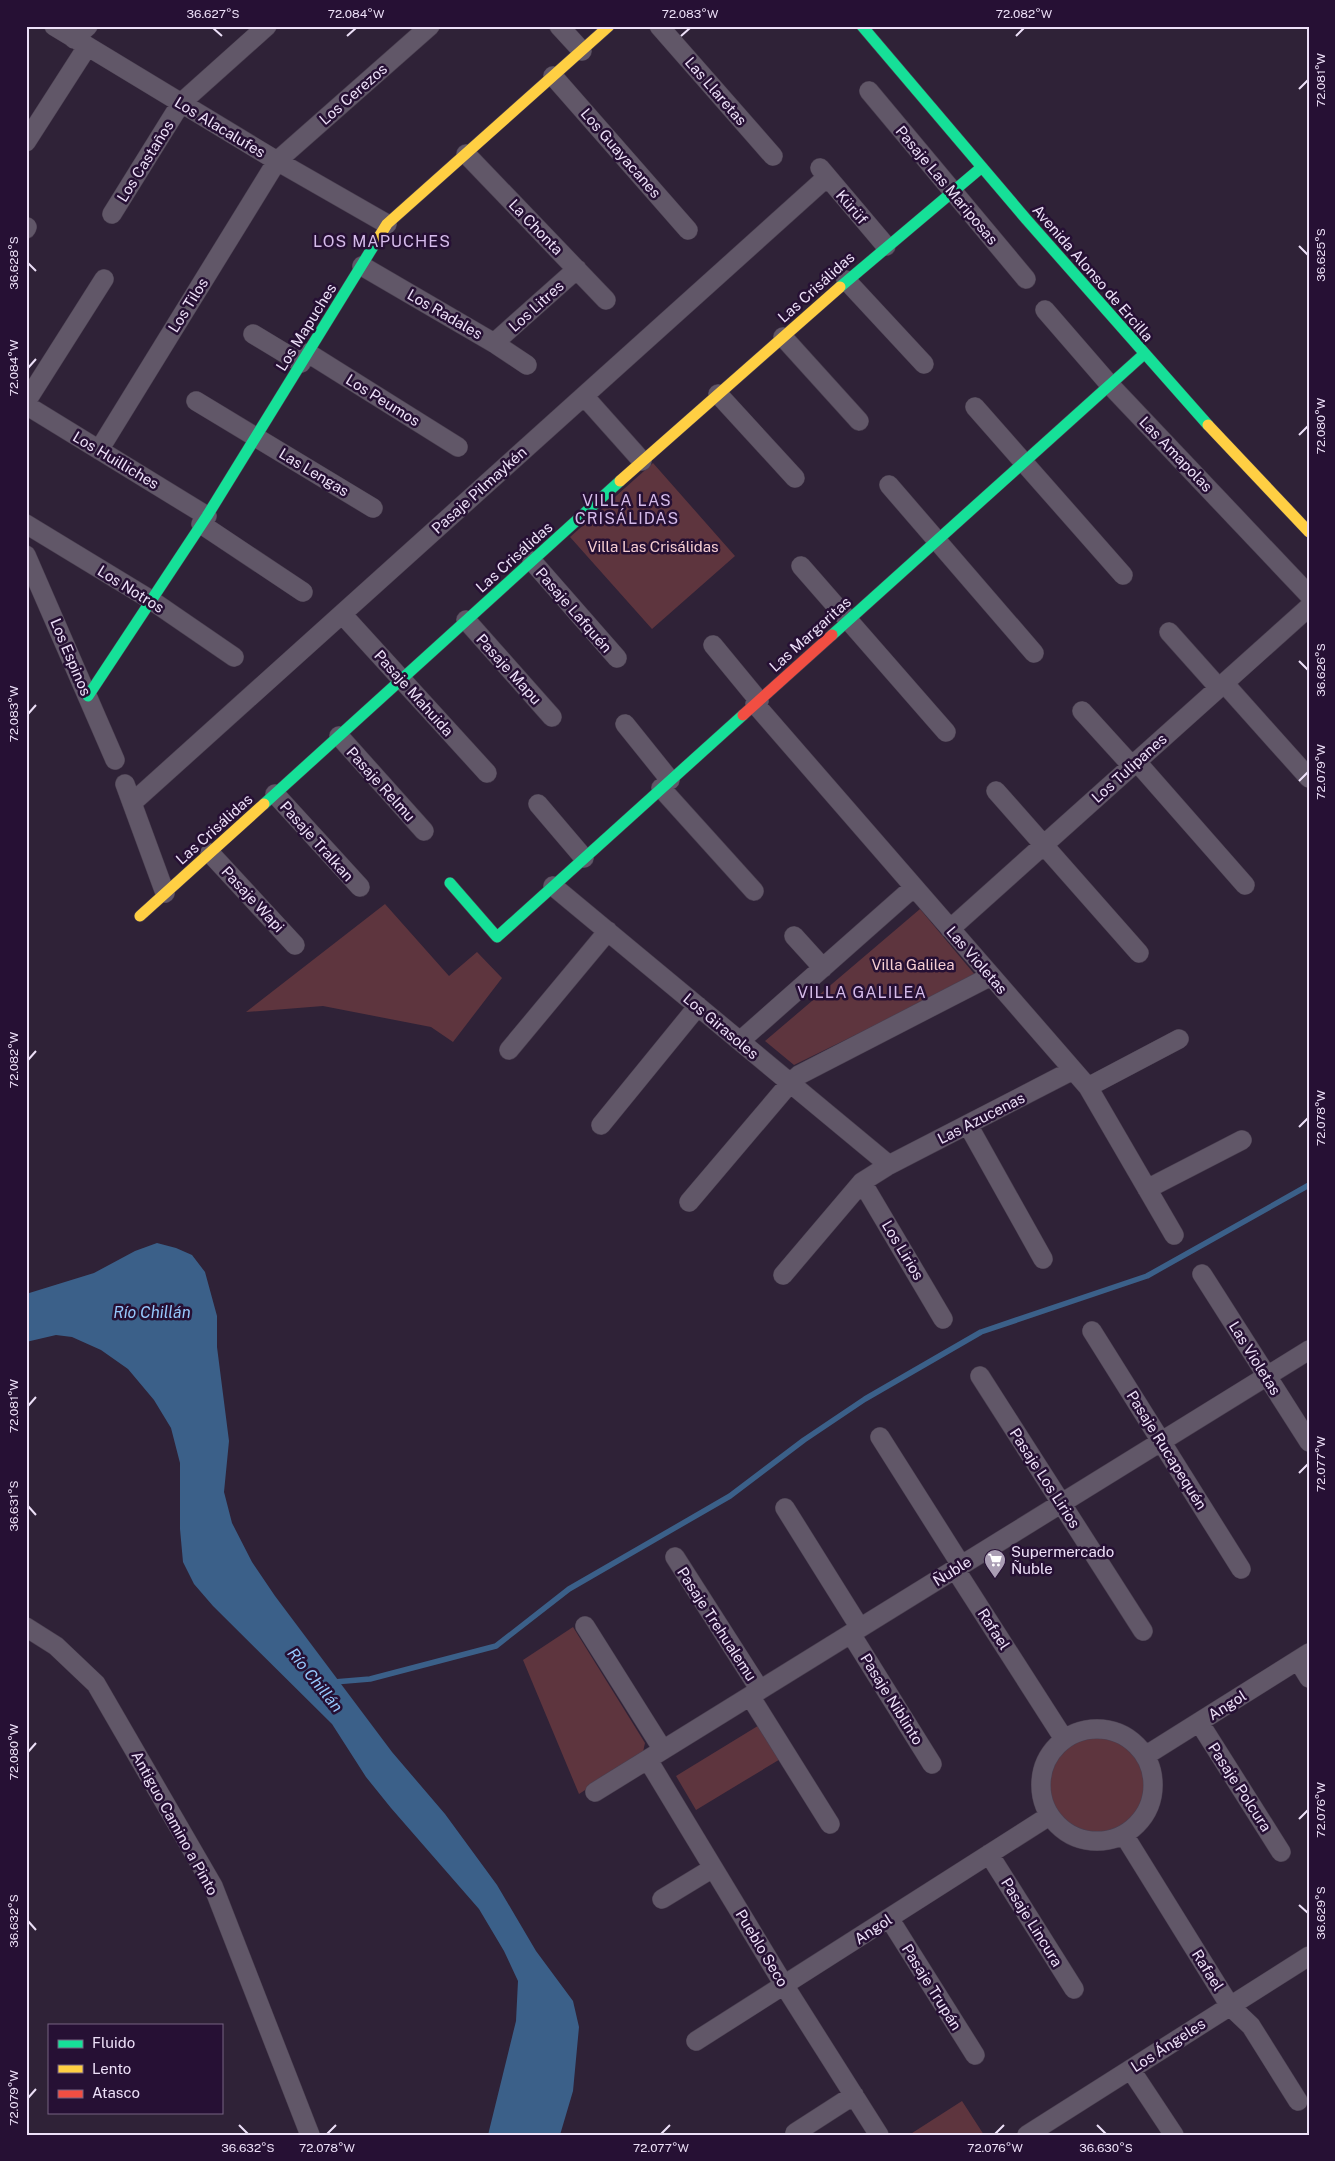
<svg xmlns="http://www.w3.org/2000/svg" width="1335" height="2161" viewBox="0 0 1335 2161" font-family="'Public Sans',sans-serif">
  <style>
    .green { fill: #5e353e }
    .water { fill: #3b6089 }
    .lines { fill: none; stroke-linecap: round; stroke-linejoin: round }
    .stream { stroke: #3b6089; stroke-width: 5.5 }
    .street-casing { stroke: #4a3f50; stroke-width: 20 }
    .fast-casing { stroke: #4a3f50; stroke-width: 12 }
    .slow-casing { stroke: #4a3f50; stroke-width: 12 }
    .jam-casing { stroke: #4a3f50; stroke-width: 12 }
    .street { stroke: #615768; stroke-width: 19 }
    .fast { stroke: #16e098; stroke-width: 11 }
    .slow { stroke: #ffcf43; stroke-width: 11 }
    .jam { stroke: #f24e42; stroke-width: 11 }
    .ticks { fill: none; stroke: #ede0f8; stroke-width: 2 }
    .labels { text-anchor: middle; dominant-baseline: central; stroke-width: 5; stroke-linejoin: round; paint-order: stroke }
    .street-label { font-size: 15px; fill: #ede0f8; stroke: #261034 }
    .park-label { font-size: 15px; fill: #f6ced2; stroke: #261034 }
    .poi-label { font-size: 15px; fill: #ede0f8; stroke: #261034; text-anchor: start }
    .neighbourhood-label { font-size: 16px; letter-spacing: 1px; fill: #d5bbea; stroke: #261034 }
    .water-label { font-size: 16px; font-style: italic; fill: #96c8fd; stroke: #261034 }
    .neatline { fill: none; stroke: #ede0f8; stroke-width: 2 }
    .ticks-label { font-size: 12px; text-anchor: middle; fill: #ede0f8 }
  </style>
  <rect width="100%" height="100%" fill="#2f2237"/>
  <!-- green -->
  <path class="green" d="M653,463L735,556L652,629L570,537Z
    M385,904L449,976L477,952L502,978L453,1042L431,1027L323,1006L246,1012Z
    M920,909L976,976L794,1065L765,1041Z
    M573,1627L645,1743L643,1752L579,1794L523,1660Z
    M761,1724L782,1758L696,1810L676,1776Z
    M1046 1787a51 51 0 1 1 102 0a51 51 0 1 1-102 0Z
    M962,2101L984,2135H909Z"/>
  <!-- water -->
  <path class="water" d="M157,1243L176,1248L192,1255L205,1272L217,1316V1347L229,1441L224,1492L232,1523L252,1562L275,1596L392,1752L445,1814L497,1885L536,1951L573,2001L579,2027L573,2091L560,2135H488L516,2021L518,1981L504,1951L479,1909L391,1808L366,1777L332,1724L213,1606L194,1584L183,1562L180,1529V1463L171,1428L154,1400L128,1369L101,1350L72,1337L56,1335L26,1342V1294L94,1273L135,1251Z"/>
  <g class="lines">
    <!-- stream -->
    <path class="stream" d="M334,1682L370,1679L496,1646L569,1589L730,1496L804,1440L865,1399L981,1332L1147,1276L1309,1185"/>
    <!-- street casing -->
    <g class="street-casing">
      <path id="street" d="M54,26L277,161L387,224
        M559,26L582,51
        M659,26L773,156
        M74,39L88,26
        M553,76L688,230
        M869,91L1026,279
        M26,142L87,47
        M466,154L606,300
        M820,168L886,246
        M112,214L181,103L267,26
        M26,229L27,227
        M362,266L494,343L527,365
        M846,280L924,364
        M1045,310L1110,385L1309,595
        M253,334L301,363
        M783,337L859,421
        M494,343L577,269
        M308,353L458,447
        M718,394L795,478
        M584,396L642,461
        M196,401L373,508
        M26,402L104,279
        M26,405L207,516
        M975,407L1123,575
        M99,450L277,161L430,26
        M889,485L1034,653
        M26,524L151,600L234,657
        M201,524L303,592
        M26,555L115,760
        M532,561L617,658
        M801,566L946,732
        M342,614L487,773
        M466,620L552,717
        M1169,632L1219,688
        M713,645L759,701
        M1224,683L1309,778
        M755,704L1088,1087L1174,1235
        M1082,711L1132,766
        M625,724L670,780
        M339,736L424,831
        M1136,761L1245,885
        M125,784L165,893
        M661,788L754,891
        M996,791L1139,953
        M275,794L360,887
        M132,803L827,177
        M538,804L584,858
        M210,853L295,945
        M553,886L889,1165
        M950,929L1309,607
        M794,936L823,968
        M740,1041L914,887
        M509,1050L608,931
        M1088,1087L1179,1039
        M601,1125L698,1006
        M968,1125L1043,1259
        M862,1182L943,1319
        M1147,1189L1242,1140
        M689,1202L790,1083L799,1075L991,976
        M1202,1274L1309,1442
        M783,1275L862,1182L889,1165L1073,1070
        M1092,1331L1241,1569
        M980,1376L1143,1631
        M880,1437L961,1565
        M785,1508L860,1628
        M675,1557L760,1690
        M955,1569L1064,1739
        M585,1626L663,1750
        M26,1627L56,1646L96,1684L213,1886L310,2135
        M851,1634L932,1764
        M1298,1660L1309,1678
        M750,1696L830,1824
        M1199,1722L1281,1852
        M1041 1785a56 56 0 1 1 112 0a56 56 0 1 1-112 0Z
        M1145,1756L1309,1653
        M648,1760L784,1985L879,2135
        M595,1792L1309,1350
        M1124,1835L1230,2006L1251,2026L1298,2101
        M989,1854L1074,1989
        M662,1899L713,1868
        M889,1918L975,2055
        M696,2041L1049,1816
        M1131,2070L1174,2135
        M795,2133L854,2095
        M1027,2135L1309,1956"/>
    </g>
    <!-- fast casing -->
    <g class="fast-casing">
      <path id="fast" d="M862,26L1026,219L1208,425
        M840,287L982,167
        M832,635L1143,355
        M88,696L207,516L379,237
        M264,804L620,481
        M450,883L497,937L743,715"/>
    </g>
    <!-- slow casing -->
    <g class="slow-casing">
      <path id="slow" d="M379,237L387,224L609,26
        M1208,425L1309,532
        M620,481L840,287
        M140,916L264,804"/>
    </g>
    <!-- jam casing -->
    <g class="jam-casing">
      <path id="jam" d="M743,715L832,635"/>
    </g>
    <!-- street -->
    <use href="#street" class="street"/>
    <!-- fast -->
    <use href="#fast" class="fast"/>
    <!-- slow -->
    <use href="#slow" class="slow"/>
    <!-- jam -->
    <use href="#jam" class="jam"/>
  </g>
  <!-- ticks -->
  <path class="ticks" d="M213,28L222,36M347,36L356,28M681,36L690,28M1016,36L1024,28M1299,89L1308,80M1299,246L1308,255M28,263L36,271M28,368L36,359M1299,435L1308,426M1299,661L1308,670M28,714L36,705M1299,781L1308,772M28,1060L36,1051M1299,1127L1308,1118M28,1406L36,1397M1299,1473L1308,1464M28,1506L36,1515M28,1752L36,1743M1299,1819L1308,1810M1299,1905L1308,1913M28,1921L36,1930M28,2098L36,2089M239,2125L248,2134M1097,2125L1106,2134M327,2134L336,2125M661,2134L670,2125M995,2134L1004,2125"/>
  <!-- icons -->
  <defs>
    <g id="supermarket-pin" transform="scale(1.125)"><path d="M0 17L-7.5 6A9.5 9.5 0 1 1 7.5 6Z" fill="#aa9eb4" stroke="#261034"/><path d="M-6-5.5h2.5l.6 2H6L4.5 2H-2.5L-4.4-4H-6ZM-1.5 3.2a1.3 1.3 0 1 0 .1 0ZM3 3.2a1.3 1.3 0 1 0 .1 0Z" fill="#fff"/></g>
  </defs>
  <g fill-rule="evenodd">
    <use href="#supermarket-pin" x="995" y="1560"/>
  </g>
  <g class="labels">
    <!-- street labels -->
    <g class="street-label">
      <text transform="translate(716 91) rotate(49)">Las Llaretas</text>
      <text transform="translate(353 94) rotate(-41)">Los Cerezos</text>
      <text transform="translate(220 127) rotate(31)">Los Alacalufes</text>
      <text transform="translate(621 153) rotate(49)">Los Guayacanes</text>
      <text transform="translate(145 161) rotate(-58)">Los Castaños</text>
      <text transform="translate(947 185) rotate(50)">Pasaje Las Mariposas</text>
      <text transform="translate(852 207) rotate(49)">Kürüf</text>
      <text transform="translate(536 227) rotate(46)">La Chonta</text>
      <text transform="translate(1093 273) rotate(49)">Avenida Alonso de Ercilla</text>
      <text transform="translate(816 287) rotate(-42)">Las Crisálidas</text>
      <text transform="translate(188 305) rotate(-58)">Los Tilos</text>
      <text transform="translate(536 306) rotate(-42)">Los Litres</text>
      <text transform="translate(445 314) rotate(30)">Los Radales</text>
      <text transform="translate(306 327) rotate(-58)">Los Mapuches</text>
      <text transform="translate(383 400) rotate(32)">Los Peumos</text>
      <text transform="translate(1176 454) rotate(46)">Las Amapolas</text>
      <text transform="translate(116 460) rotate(31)">Los Huilliches</text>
      <text transform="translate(314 472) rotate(31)">Las Lengas</text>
      <text transform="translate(479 490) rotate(-42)">Pasaje Pilmaykén</text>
      <text transform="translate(514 557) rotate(-42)">Las Crisálidas</text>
      <text transform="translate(131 589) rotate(32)">Los Notros</text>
      <text transform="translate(574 610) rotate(49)">Pasaje Lafquén</text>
      <text transform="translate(810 634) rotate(-42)">Las Margaritas</text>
      <text transform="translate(71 657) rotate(67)">Los Espinos</text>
      <text transform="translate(509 669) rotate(48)">Pasaje Mapu</text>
      <text transform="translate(414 693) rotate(48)">Pasaje Mahuida</text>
      <text transform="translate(1129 768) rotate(-42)">Los Tulipanes</text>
      <text transform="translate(381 784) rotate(48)">Pasaje Relmu</text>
      <text transform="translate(214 829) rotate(-42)">Las Crisálidas</text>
      <text transform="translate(317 841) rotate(48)">Pasaje Tralkan</text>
      <text transform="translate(253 899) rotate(47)">Pasaje Wapi</text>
      <text transform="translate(977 960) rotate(49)">Las Violetas</text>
      <text transform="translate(721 1026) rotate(40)">Los Girasoles</text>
      <text transform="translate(981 1118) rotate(-27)">Las Azucenas</text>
      <text transform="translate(903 1250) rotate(59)">Los Lirios</text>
      <text transform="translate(1255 1358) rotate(58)">Las Violetas</text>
      <text transform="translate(1167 1450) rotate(58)">Pasaje Rucapequén</text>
      <text transform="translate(1045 1478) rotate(57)">Pasaje Los Lirios</text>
      <text transform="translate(952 1571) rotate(-32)">Ñuble</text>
      <text transform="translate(717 1624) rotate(57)">Pasaje Trehualemu</text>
      <text transform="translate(994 1629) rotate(57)">Rafael</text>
      <text transform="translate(892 1699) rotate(58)">Pasaje Niblinto</text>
      <text transform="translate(1227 1705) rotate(-32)">Angol</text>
      <text transform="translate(1240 1787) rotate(57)">Pasaje Polcura</text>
      <text transform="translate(175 1823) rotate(61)">Antiguo Camino a Pinto</text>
      <text transform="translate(1032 1922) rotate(58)">Pasaje Lincura</text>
      <text transform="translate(873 1929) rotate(-33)">Angol</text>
      <text transform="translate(762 1948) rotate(59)">Pueblo Seco</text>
      <text transform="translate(1208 1970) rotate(58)">Rafael</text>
      <text transform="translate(932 1987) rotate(58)">Pasaje Trupán</text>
      <text transform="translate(1168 2045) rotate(-33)">Los Ángeles</text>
    </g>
    <!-- park labels -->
    <g class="park-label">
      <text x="653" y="546">Villa Las Crisálidas</text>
      <text x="913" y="964">Villa Galilea</text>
    </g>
    <!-- poi labels -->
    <g class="poi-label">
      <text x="1011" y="1551">Supermercado<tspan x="1011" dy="17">Ñuble</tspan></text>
    </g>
    <!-- neighbourhood labels -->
    <g class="neighbourhood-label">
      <text x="382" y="241">LOS MAPUCHES</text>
      <text x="627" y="500">VILLA LAS<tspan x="627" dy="18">CRISÁLIDAS</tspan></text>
      <text x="862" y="992">VILLA GALILEA</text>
    </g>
    <!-- water labels -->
    <g class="water-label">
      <text x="152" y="1312">Río Chillán</text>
      <text transform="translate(315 1680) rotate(51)">Río Chillán</text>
    </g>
  </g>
  <!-- border -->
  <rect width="1335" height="2161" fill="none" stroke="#261034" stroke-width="55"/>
  <!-- legend -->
  <rect x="48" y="2024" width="175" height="90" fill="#261034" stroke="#766382"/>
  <rect x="58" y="2040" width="25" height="8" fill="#16e098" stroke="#766382"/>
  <text x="92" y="2048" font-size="15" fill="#ede0f8">Fluido</text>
  <rect x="58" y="2065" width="25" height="8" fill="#ffcf43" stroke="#766382"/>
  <text x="92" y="2074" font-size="15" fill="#ede0f8">Lento</text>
  <rect x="58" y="2090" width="25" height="8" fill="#f24e42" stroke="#766382"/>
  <text x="92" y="2098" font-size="15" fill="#ede0f8">Atasco</text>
  <rect x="28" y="28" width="1280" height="2106" class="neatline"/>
  <g class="ticks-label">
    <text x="213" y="18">36.627°S</text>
    <text x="356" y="18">72.084°W</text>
    <text x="690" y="18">72.083°W</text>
    <text x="1024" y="18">72.082°W</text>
    <text transform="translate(1321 80) rotate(-90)" y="4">72.081°W</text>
    <text transform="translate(1321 255) rotate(-90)" y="4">36.625°S</text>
    <text transform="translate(14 263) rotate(-90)" y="4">36.628°S</text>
    <text transform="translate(14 368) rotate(-90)" y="4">72.084°W</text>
    <text transform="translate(1321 426) rotate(-90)" y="4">72.080°W</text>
    <text transform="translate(1321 670) rotate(-90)" y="4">36.626°S</text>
    <text transform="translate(14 714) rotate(-90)" y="4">72.083°W</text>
    <text transform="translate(1321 772) rotate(-90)" y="4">72.079°W</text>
    <text transform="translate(14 1060) rotate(-90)" y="4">72.082°W</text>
    <text transform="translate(1321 1118) rotate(-90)" y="4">72.078°W</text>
    <text transform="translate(14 1406) rotate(-90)" y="4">72.081°W</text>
    <text transform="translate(1321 1464) rotate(-90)" y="4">72.077°W</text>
    <text transform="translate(14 1506) rotate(-90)" y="4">36.631°S</text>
    <text transform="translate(14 1752) rotate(-90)" y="4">72.080°W</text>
    <text transform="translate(1321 1810) rotate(-90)" y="4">72.076°W</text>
    <text transform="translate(1321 1913) rotate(-90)" y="4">36.629°S</text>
    <text transform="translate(14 1921) rotate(-90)" y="4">36.632°S</text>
    <text transform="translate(14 2098) rotate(-90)" y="4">72.079°W</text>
    <text x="248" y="2152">36.632°S</text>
    <text x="327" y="2152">72.078°W</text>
    <text x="661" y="2152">72.077°W</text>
    <text x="995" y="2152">72.076°W</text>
    <text x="1106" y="2152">36.630°S</text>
  </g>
</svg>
